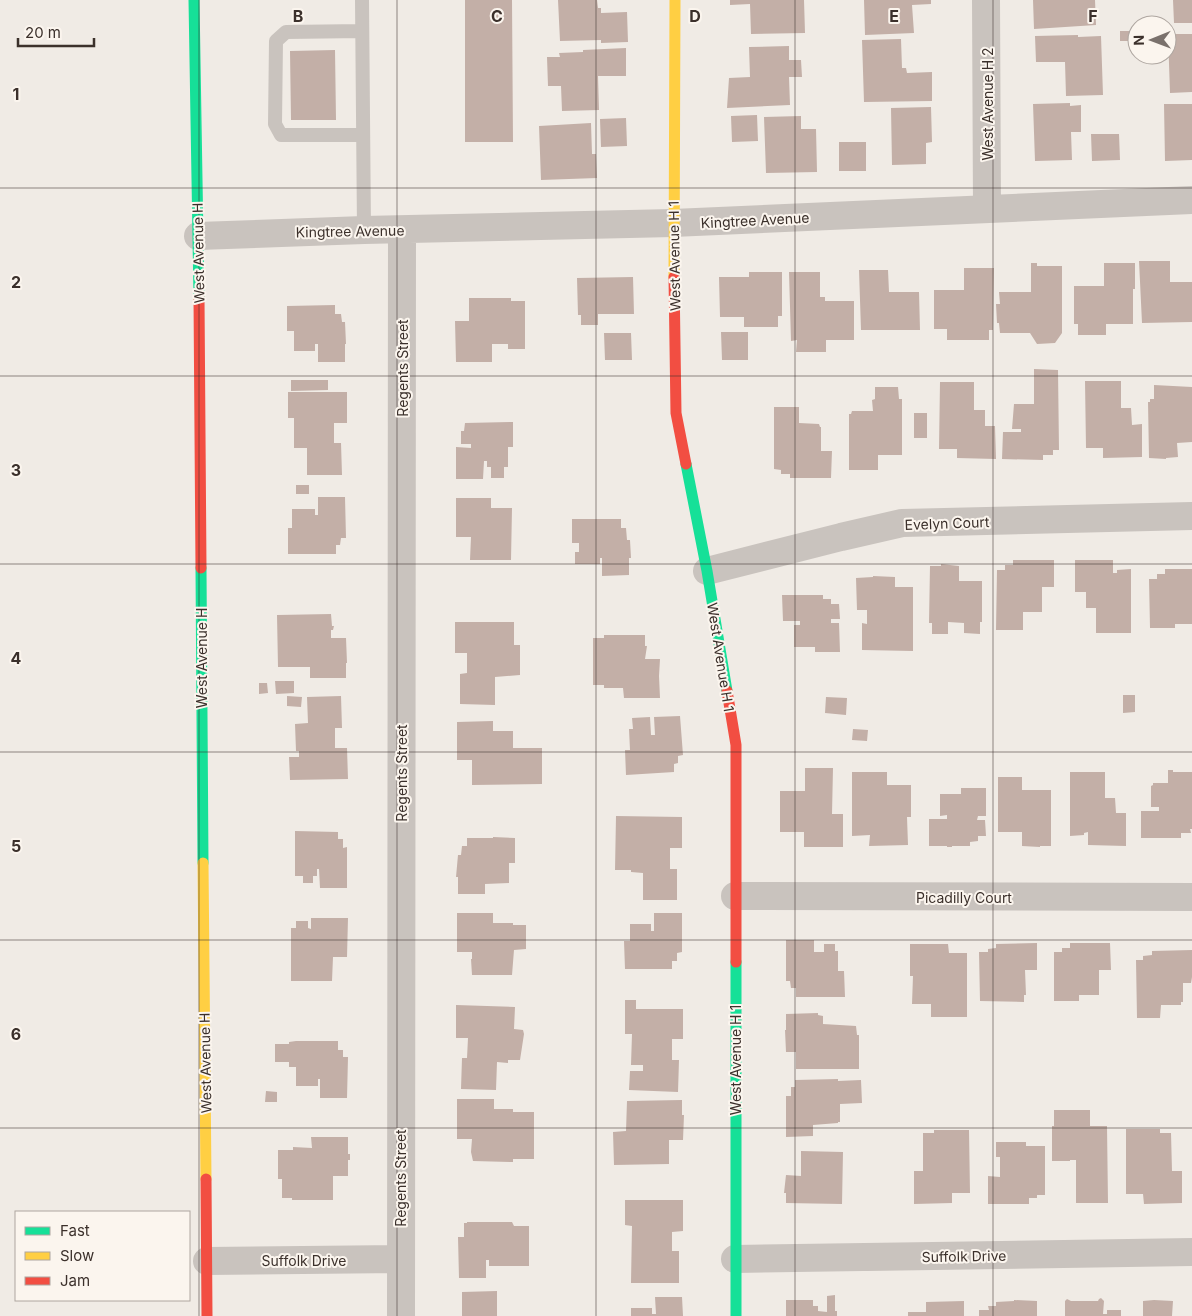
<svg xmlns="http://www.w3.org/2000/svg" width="1192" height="1316" viewBox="0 0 1192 1316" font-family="Inter,sans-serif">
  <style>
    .building { fill: #c3afa7 }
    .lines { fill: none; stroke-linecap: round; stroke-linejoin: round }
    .lane { stroke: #c9c3be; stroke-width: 14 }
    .street { stroke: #c9c3be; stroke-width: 28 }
    .fast { stroke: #16e098; stroke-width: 11 }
    .slow { stroke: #ffcf43; stroke-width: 11 }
    .jam { stroke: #f24e42; stroke-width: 11 }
    .grid { fill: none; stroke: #3b302b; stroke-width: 1; stroke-opacity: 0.55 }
    .labels { text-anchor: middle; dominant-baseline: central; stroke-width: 4; stroke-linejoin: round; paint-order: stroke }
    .street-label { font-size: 14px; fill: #3b302b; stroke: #fbf5ee }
    .grid-label { font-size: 16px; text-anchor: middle; font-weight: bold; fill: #3b302b; stroke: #fbf5ee; stroke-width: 4; stroke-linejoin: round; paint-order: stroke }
  </style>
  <rect width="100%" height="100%" fill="#f0ebe5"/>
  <!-- building -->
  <path class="building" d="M465,0H512L513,142H465Z
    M558,0H597L598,8H601V13L627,12L628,42L601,43V40L560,41Z
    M730,0H804L805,33L751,34L750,4L730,5Z
    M864,0H931V4L912,5L914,33L865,35Z
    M1033,0H1095L1096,25L1034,29Z
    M1173,0H1192V23H1174Z
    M1120,31H1134V41H1120Z
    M1168,34H1192V92L1170,93Z
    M1078,35V37L1101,36L1103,95L1066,96L1065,62H1036L1035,36Z
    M901,39L902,68H906L907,73L932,72V101L864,102L862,40Z
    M789,46V60H801L802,77H789L790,105L727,108L729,78L750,77L749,47Z
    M626,48V76H598L599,110L562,111L561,86H548L547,57H560L559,53L583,52V50Z
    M335,50L336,120H291L290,51Z
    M1070,103V106L1081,105V132H1071L1072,160L1035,161L1033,104Z
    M1164,104H1192V160L1165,161Z
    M931,107L932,142L926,143V164L892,165L891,108Z
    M757,115L758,141L732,142L731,116Z
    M801,116V129H816L817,172L766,173L764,117Z
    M626,118L627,146L601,147L600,119Z
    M591,123L592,154H596L597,178L541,180L539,126Z
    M1091,134H1119L1120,160L1092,161Z
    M839,142H866V171H839Z
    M1139,261H1170V282H1192V322L1142,323Z
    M1031,263H1037V266H1062V333L1055,343L1037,344L1030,333H1000L999,323H997L996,304H1000L999,292H1031Z
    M1104,263H1135V289H1133V324H1106V335H1078V324H1074V286H1104Z
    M964,268H994L993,330H989V340H947V329H934V290H964Z
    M859,270H888L889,292H919L920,330H861Z
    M749,272H782V316H778V327H744V317H720L719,277H749Z
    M789,272H820V297H825V301H854V340H826V352H796L797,340L791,341Z
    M633,277L634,314H598V325H581V315H578L577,278Z
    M469,298H511V301H525V349H508V344H492V362H456L455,321H469Z
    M335,305V314H341L342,322H345L346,344H345V362H318V344H315V351H294V331H287V306Z
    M721,332H748V360H722Z
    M604,333H631L632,360H605Z
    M1034,369L1058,370L1059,450H1053V455H1043V460L1002,459L1003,432H1021V429H1012L1014,404H1034Z
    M291,380H328V390L291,391Z
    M1085,381H1121V408H1131L1132,425L1142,424V457L1103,458V448H1086Z
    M940,382H974V410H985V426H995L996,459L957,458V449H939Z
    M1154,385L1192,387V442L1177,443L1178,457L1166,458V459L1149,458L1148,402H1150V399H1154Z
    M875,387H898L899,399H902V455H878V470H849V414H851L852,411H873L872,400L875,399Z
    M288,392H347V423H334V443H341L342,475H307V448H294V418H288Z
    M774,407H799V423L819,424L820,427H821V451H832L831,478H790V474H781V470L774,469Z
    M914,413H927V438H914Z
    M513,422V447H508V467H504V478H491V467H487V461H484L483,479H456V447L471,448V444H461V431H464L465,423Z
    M296,485H309V494H296Z
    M318,497H345L346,538H341L340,545H336V554H288V528H292V509H315V515H318Z
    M456,498H491V508H512L511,560H470L471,537H456Z
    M572,519H621V528H626L627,540H630L631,558H629V575L602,576V558H600V564H575V552H579V543H572Z
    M1013,560H1054V587H1042V612H1023V630H996L997,570H1005V565H1013Z
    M1075,560H1113V573H1117V570L1131,569V633H1096V608H1086V592H1075Z
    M941,564L959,566V581H982V622H980V634L964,633V623L948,622V634H932V623H929L930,566H941Z
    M1165,569H1192V624H1175V628H1150L1149,579H1157V574H1165Z
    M873,576L895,577V587H913V651L862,650V623L867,624V610H857L856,578L873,577Z
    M782,595H823V599H831V604H839L840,619H831V623H839L840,652H815V647H794V625H800V621H783Z
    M331,614L332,626H334L333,630H331V638H346L347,663H346V678H310V667H278L277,615Z
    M455,622H514V645H520V675L495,677V705L460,704V674L467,673V653H455Z
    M604,635H645V646H647L645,659H660L659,676L660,698H624L623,688H604V685H593V638H604Z
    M275,681H294V693L276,694Z
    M259,683H267L268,693L259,694Z
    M1123,695H1135V712L1123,713Z
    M287,696L302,697L301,707L287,706Z
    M341,696L342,728H335V748H347L348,779L290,780L289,757H299V751H296L295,724L308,723L307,697Z
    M826,697L847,698L846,715L825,713Z
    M680,716L683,755L678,756V763L674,764V772L626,775L625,750H630L629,729H633L632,718L650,717L651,735H655L654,717Z
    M493,721V731H513V748H542V784L472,785V760H457V722Z
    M853,729L868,730L867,741L852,740Z
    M805,768H833L832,814H843V847H804V832H780V791H805Z
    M1168,770H1173V772H1192V829H1190L1191,833H1181V838H1141V811H1159V807H1151V786L1153,785V783H1168Z
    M852,772H887V785H911V817H907L908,845L869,846L870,835L852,836Z
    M1070,772H1105V798H1115L1116,813H1126V846L1088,845V832L1084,833V835L1070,836Z
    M998,777H1022V790H1051V846H1040V847L1022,846V832H998Z
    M961,788H986V816H978L977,820H985L986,836H978V841L970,842V846H952V847H947V846H929V819H947V815L940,816V794H961Z
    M616,816L682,817V848H670V869H677V900H643V873L631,872V870H615Z
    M295,831L338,832V839H343V848L347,847V888H320L319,869H317V876H313V883H303V876H295Z
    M493,837L515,838V863H509V883L485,884V894H458V877H456L458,855H461L462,846H467V838H493Z
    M457,913H493V923H513V925H526V949L514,950L512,975H472L471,959H472V952H457Z
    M654,913H682V952L677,953V961H672V969H625L624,941H630V924H651V931H654Z
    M311,918H348L347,957H333L332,981H291V928H296V921H308V928L311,929Z
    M786,940H814V952H824V944H835V951H838V971H844L845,997H796V988H791L790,981H786Z
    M1037,943V970H1025L1026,995H1024V1002L980,1001L979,952H988V949L996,948V944Z
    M1070,943H1110L1111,970H1099V995H1079V1001H1054V952H1062V948H1070Z
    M910,944H948L949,953H967V1017H931V1004H912L913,976H910Z
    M1192,950V977L1191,983H1183V1002H1181V1005H1161L1160,1018H1137L1136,960H1143V956L1152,955V951Z
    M625,1000H636V1009H683V1039H672V1060H679L678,1092L629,1090L630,1071H643V1065H631L632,1034H625Z
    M456,1005L515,1007L514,1029L523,1030L524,1034L520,1060H508V1063L497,1062L496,1090L461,1089L462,1058H467L468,1038H456Z
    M818,1013V1015L823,1016V1024L856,1026L857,1035H859V1069H796V1052H786L785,1030H786V1014Z
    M296,1041H338V1050H343V1057H348L347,1098H320V1079H318V1086H296V1067H289V1062H275V1044H289V1042Z
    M838,1079V1081L861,1080L862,1103L840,1104V1122H838V1123L813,1125V1136L786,1137V1096H791V1087H795V1080Z
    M266,1091L277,1092V1102H265Z
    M457,1099H494V1109H513V1112H534V1159H513V1162L473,1161L471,1152L472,1139H457Z
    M682,1100V1115H684L683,1140H669V1164L614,1165L613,1132L626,1131L627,1101Z
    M1054,1110H1090V1126H1107L1108,1203H1076V1160H1070V1161H1052V1126H1054Z
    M1126,1129H1160V1133H1171L1172,1171H1182V1203L1144,1204L1143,1194H1126Z
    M934,1130H969L970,1193H952V1203L914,1204V1171H923V1133H934Z
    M311,1137H348V1154H350V1160H348V1176H333V1200H292V1198H282V1179H278V1150H293V1147L312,1148Z
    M996,1142H1026V1146H1045V1195H1037V1198H1029V1204H988V1176L1000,1177V1157H996Z
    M801,1151L843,1152L842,1204L786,1203V1193H784L786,1175L801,1176Z
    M625,1200H683V1231L672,1232V1251H679V1283H631L632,1226L625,1225Z
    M467,1222H512L514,1226H529V1266H489V1260H486V1278H459L458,1237H464V1223H467Z
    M497,1291V1316H462V1292Z
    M835,1295V1311H837V1316H786V1300H813V1306H818V1311L827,1312V1296Z
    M655,1297H682L683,1316H631V1308H652V1314H656Z
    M1067,1299L1071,1301H1098L1099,1299L1101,1298L1104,1301L1103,1314H1107V1310H1121V1316H1065V1301Z
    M1014,1300L1037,1301V1316H979V1310H989L988,1306H996V1302L1014,1301Z
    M1154,1300L1173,1301L1172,1316H1143V1301Z
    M964,1301V1316H908V1312H926V1302Z"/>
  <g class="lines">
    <!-- lane -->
    <path class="lane" d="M362,0L364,230
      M362,31L286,32L276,41L275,124L281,135H363"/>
    <!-- street -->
    <path class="street" d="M986,0L987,209
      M198,236L364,230L673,223L1192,200
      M707,571L841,537L902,523L1192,516
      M735,896L1192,897
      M735,1259L1192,1252
      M207,1261L400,1259
      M401,1316L402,230"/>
    <!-- fast -->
    <path class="fast" d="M194,0L199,298
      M686,464L707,571L727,691
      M201,568L203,863
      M736,962V1316"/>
    <!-- slow -->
    <path class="slow" d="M674,277L675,0
      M203,863L206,1179"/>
    <!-- jam -->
    <path class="jam" d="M674,277L676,413L686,464
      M199,298L201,568
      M727,691L736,745V962
      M206,1179L207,1316"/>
  </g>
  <!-- grid -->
  <path class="grid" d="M199,0V1316M397,0V1316M596,0V1316M795,0V1316M993,0V1316M0,188H1192M0,376H1192M0,564H1192M0,752H1192M0,940H1192M0,1128H1192"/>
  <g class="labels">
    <!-- street labels -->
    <g class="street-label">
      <text transform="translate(987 104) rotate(-90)">West Avenue H 2</text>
      <text transform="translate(755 220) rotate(-3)">Kingtree Avenue</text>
      <text transform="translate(350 231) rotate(-1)">Kingtree Avenue</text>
      <text transform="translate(198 253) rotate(-91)">West Avenue H</text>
      <text transform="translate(674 256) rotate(-91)">West Avenue H 1</text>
      <text transform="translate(402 368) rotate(-90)">Regents Street</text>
      <text transform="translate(947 523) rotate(-2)">Evelyn Court</text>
      <text transform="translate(721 657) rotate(81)">West Avenue H 1</text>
      <text transform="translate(201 658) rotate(-90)">West Avenue H</text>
      <text transform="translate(401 773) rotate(-90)">Regents Street</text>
      <text x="964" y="897">Picadilly Court</text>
      <text transform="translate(735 1060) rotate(-90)">West Avenue H 1</text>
      <text transform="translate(205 1063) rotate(-91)">West Avenue H</text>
      <text transform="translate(400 1178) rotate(-90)">Regents Street</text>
      <text transform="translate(964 1256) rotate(-1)">Suffolk Drive</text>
      <text x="304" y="1260">Suffolk Drive</text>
    </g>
  </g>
  <g class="grid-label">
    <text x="298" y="22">B</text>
    <text x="497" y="22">C</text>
    <text x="695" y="22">D</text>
    <text x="894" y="22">E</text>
    <text x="1093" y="22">F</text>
    <text x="16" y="100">1</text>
    <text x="16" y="288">2</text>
    <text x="16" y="476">3</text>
    <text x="16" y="664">4</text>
    <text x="16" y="852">5</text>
    <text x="16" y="1040">6</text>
  </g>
  <!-- legend -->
  <rect x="15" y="1211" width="175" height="90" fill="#fbf5ee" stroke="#aea6a0"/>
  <rect x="25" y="1227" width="25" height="8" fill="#16e098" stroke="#aea6a0"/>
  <text x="60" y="1236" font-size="15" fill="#3b302b">Fast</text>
  <rect x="25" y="1252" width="25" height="8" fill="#ffcf43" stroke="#aea6a0"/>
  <text x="60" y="1261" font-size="15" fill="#3b302b">Slow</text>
  <rect x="25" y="1277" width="25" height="8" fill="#f24e42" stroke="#aea6a0"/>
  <text x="60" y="1286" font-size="15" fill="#3b302b">Jam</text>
  <!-- north arrow -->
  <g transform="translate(1152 40) rotate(269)"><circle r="24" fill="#fbf5ee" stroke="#aea6a0"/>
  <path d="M0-4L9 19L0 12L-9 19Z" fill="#7a716c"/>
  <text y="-8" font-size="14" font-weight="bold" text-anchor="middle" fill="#3b302b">N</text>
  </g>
  <!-- scale -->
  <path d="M18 38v8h76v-8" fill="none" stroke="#3b302b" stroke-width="2.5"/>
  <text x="25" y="38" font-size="15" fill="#3b302b" stroke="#fbf5ee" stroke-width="4" paint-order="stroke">20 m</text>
</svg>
